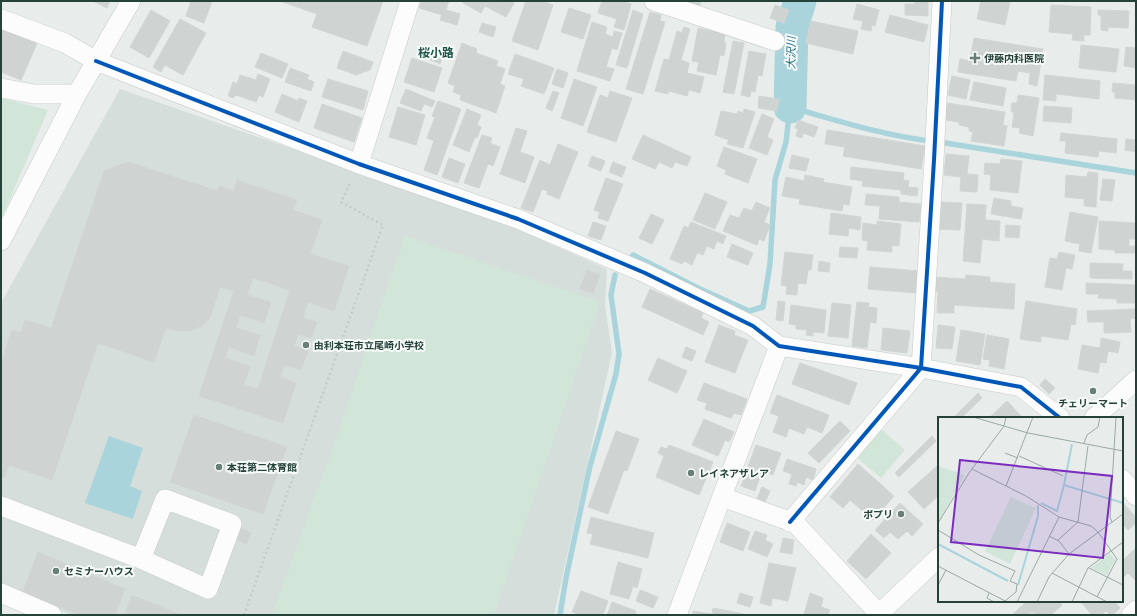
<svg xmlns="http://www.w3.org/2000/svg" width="1137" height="616" viewBox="0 0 1137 616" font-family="'Titillium Web','Noto Sans JP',sans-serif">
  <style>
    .built { fill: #d6dedb }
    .green { fill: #d1e6d8 }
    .water { fill: #a9d4db }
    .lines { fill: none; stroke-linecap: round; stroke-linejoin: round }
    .stream { stroke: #a9d4db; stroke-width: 5.5 }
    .river { stroke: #a9d4db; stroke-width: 33 }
    .building { fill: #cfd4d2; stroke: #d1d6d4; fill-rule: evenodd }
    .minor-casing { stroke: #c5cac8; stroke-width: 20 }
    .path { stroke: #c3ccca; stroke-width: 2.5; stroke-dasharray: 2 3; stroke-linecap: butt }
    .minor { stroke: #fcfcfc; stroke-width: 19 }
    .cycleway-casing { stroke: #f7fbf9; stroke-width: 6 }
    .cycleway { stroke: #0057b8; stroke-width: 4 }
    .poi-dot { fill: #697e78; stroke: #f7fbf9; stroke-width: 1.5 }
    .labels { text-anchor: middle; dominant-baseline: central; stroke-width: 4; stroke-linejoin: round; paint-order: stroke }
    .poi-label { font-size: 10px; font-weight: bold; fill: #24423a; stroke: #f7fbf9; text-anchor: start }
    .water-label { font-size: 11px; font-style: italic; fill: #1c6f80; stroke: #f7fbf9 }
    .quarter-label { font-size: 12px; font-weight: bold; fill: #1f5548; stroke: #f7fbf9 }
    .inset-river { fill: none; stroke: #a9d4db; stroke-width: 2 }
    .inset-road { fill: none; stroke: #9aa9a4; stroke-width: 1 }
    .view { fill: #7b2cbf; fill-opacity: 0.15; stroke: #7b2cbf; stroke-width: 2 }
    .inset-edge { fill: none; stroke: #24423a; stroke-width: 2 }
  </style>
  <rect width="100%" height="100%" fill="#e8edeb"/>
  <!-- built -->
  <path class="built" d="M120,89L494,219L607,269L605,305L612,353L554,615H71L1,583V303Z"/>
  <!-- green -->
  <path class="green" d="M1,98L48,110L1,220Z
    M405,236L600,302L494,615H272L330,456Z
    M880,428L905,450L881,478L855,456Z"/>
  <!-- water -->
  <path class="water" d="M109,436L143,448L130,486L142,491L133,519L85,503Z"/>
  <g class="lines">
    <!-- stream -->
    <path class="stream" d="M633,255L700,289L749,311L763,307L770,264L775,180L786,142L790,107C839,121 888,137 939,142L1136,173
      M560,615L566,578L590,466L616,374L619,354L611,295L615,275"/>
    <!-- river -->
    <path class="river" d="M790,107L792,27L800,1"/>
  </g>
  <!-- building -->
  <path class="building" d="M93,1H110L107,8Z
    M191,1H212L204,23L186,16Z
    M280,1H383L367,46L312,27L317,14Z
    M422,1H449L446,10L460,14L457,25L440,20L442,15L419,8Z
    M464,1H510L514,3L506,17L485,6L481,13L463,3Z
    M526,1H542L553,5L538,50L512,41Z
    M602,1H622L631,4L624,30L614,27L617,19L598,13Z
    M688,1H701L699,8L687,4Z
    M915,1H928V16L905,15V4H915Z
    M981,1H1010L1005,25L977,19Z
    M857,4L879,10L875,26L872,25L871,31L861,29L863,21L853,19Z
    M775,5L789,10L784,23L770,18Z
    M1051,5L1091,7L1090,35H1084V41L1072,40L1073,34L1049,32Z
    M569,8L591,15L583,39L561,32Z
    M151,10L170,21L149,58L130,47Z
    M633,10L643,14L627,68L616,65Z
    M1098,10L1129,11L1128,28L1108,27V31L1101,30V15H1098Z
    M650,12L661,15L660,21L665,22L643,94L626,89Z
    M890,15L928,25L924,42L885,32Z
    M180,19L206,33L183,75L165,65L161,72L153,67Z
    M811,21L858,31L853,54L806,43Z
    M592,22L607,27L605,34L613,37L614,31L622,33L617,50L612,48L606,67L614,69L610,81L577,71Z
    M482,23L496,27L493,37L479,32Z
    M1,26L38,41L21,80L1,72Z
    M684,27L690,29L681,60L689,63L687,73L704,77L700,93L689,90L687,96L669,91L668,94L655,91L664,59L669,60L677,31L682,33Z
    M698,28L725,34L724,42L726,43L724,56L720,55L716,75L697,71L699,62L692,61Z
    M974,38L1043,49L1037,86L1029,84L1030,73L1018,71L1016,81L958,72L960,59L970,61Z
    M733,41L744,43L734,94L723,92Z
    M462,43L477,49L476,53L498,61L496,66L505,69L500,84L505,86L496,113L460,100L461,95L453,92L455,86L448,83Z
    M1081,45L1119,49L1116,72L1079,68Z
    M435,47L445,50L440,64L426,58L427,54L432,55Z
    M1126,47L1136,48V68L1124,66Z
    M343,51L373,62L370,70L356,75L337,68Z
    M749,51L766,54L762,76L758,75L755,92L751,91L750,97L741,95Z
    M261,53L288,64L282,78L255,67Z
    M515,54L554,68L544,94L521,86L524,79L508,74Z
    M412,58L442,68L434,92L404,82Z
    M290,68L309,75L307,79L314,82L311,91L285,82Z
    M557,69L568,73L563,88L552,84Z
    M258,74L270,79L263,97L259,95L256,102L236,95L233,98L228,96L233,82L237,84L240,75L256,80Z
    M1045,75L1100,81L1099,99L1056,94V101L1043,100Z
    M952,76L970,80L966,99L948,95Z
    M328,79L368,91L363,110L322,97Z
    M574,79L597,87L583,126L561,118Z
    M974,82L1006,88L1003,106L970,100Z
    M1113,83L1136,85V100L1115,98V92H1112Z
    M406,89L435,101L432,107L424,104L421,111L400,103Z
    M553,91L559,93L552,111L546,108Z
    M610,91L632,98L616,142L587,132L600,95L608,98Z
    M282,94L298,101L299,98L307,101L299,122L275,112Z
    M1018,95L1039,98L1033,136L1019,133L1020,128L1012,127L1014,113L1011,111L1012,103H1017Z
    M759,96L779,99L777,111L758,108Z
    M438,101L461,109L437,175L424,170L434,141L427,138L435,117L432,116Z
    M947,103L1005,112L1003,125L1007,126L1004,146L971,141L973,132L969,131V127L959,125V122L945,120Z
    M322,104L362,118L354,142L314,128Z
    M1044,106L1072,108L1071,123L1043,121Z
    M398,107L425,115L416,145L389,137Z
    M467,109L481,115L477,125L481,127L477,138L475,137L469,152L453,145Z
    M744,109L755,112L743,148L727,144L729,140L715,135L721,111L737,114L738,111L743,113Z
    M762,114L774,119L767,137L773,140L767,155L749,148Z
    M798,120L818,127L814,137L803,133L802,138L796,136L798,129L795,128Z
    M516,128L527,131L520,152L534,157L525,183L500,174Z
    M827,130L925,146L921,169L843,156L845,147L825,144Z
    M1061,133L1117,139L1116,153L1099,151L1098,157L1065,153L1066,141H1060Z
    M482,135L492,138L490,143L500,147L493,166L488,164L479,188L464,183Z
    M643,135L691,157L687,166L675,162L672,168L659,162L655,169L632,159Z
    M1126,139L1136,140V152L1125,150Z
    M558,144L578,152L559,199L547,194L548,191L542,189L533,212L521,208L540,160L550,165Z
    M724,147L757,159L748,183L725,174L726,170L717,166Z
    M946,154L969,156L967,174L978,175L977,192L960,191L961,177L944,175Z
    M792,155L809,159L806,171L789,168Z
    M592,156L605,161L601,171L588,166Z
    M449,158L465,164L458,183L442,177Z
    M1001,159L1022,161L1018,193L990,190L991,175L984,174L985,163L1000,164Z
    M128,162L218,191L219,186L234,191L237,180L297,200L293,210L322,220L310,254L349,266L334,311L308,302L303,318L317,322L311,338L298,334L294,346L308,351L301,370L284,365L280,377L296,383L283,423L199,396L234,291L220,287L210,318L201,326L190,331H177L166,328L154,362L98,343L52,480L9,465L4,478L1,477V470L3,464L1,463V363L12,330L21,333L25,320L51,328L104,171ZM253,278L290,290L258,389L244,385L250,366L225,358L229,347L254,356L260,335L236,328L240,315L264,323L271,302L247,295Z
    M613,162L626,167L622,177L609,172Z
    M851,167L904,173L903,180L909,181L908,187L918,188L917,196L901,194V190L862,186L863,181L850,179Z
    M1088,172L1098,173L1096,207L1084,206V199L1065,197L1066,175L1087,177Z
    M805,175L824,179L823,182L852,187L849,205L843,204L842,211L799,204L800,199L782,196L786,177L804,181Z
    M606,178L623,184L608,221L598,218L600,212L594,210Z
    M1103,179L1115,180L1112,201L1100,200Z
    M705,193L727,202L715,229L693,220Z
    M866,194L899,197V202L921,204L919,222L879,219L880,206L865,205Z
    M994,198L1011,201V206L1023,208L1021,219L991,214Z
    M756,202L770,208L764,222L770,225L764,241L759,239L757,245L723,231L730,215L739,218L744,208L752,211Z
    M941,202L962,203L960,230L939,229Z
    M967,204L986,205L985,220L1000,221L999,241L982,239L980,263L963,261Z
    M1070,212L1098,217L1091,253L1079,251L1080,244L1065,241Z
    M831,213L861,217L860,230L849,228L848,236L829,234Z
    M651,214L664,220L652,244L639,238Z
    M877,221L901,224L899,246L892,245V252L867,250L868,241L862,240L863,223L877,225Z
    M1099,221L1136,223V239H1129V246H1136V253H1115V250L1099,249Z
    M593,222L606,226L601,240L588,236Z
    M691,222L726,236L723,244L717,241L714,249L707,246L703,255L697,253L692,265L684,261L682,264L670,259L684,226L688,228Z
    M1006,225L1020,226L1019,238L1005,237Z
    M732,244L753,253L748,265L727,257Z
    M840,247L858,248L857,258L839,257Z
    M785,252L813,255L811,270H808L806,284L798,283L797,295L786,294L787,286L781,285Z
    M1059,252L1075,255L1072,269L1066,268L1062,290L1045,287L1050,258L1057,259Z
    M819,261L830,263L829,272L818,271Z
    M1090,263L1123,264L1122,271H1132V279L1090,278Z
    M870,267L919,271L917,293L868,289Z
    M587,270L600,275L593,293L580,289Z
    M966,275L990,277V282L1015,284L1014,309L954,305V313H937L938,292H932L933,277L965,279Z
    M1086,283L1136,285V303H1117V299L1098,298L1099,294H1086Z
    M650,289L703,313L701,318L709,322L703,335L642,307Z
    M778,301L785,302L783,321L776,320Z
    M1026,301L1077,309L1075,325L1071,324L1068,340L1041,336V342L1020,339Z
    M857,302L869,303L868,307L877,308L876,323L870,322L867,348L852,346Z
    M832,303L851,305L848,338L828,336Z
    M791,305L826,310L824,333L813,332V336L806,335L807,330L796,329V325L789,324Z
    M1136,309V318L1130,319L1131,332L1104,333V322H1088L1087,311Z
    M719,325L735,331L734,335L748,340L735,373L705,362Z
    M938,325L955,327L952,349L936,348Z
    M883,328L910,331L907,353L881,350Z
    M961,330L985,334L980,365L956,361Z
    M987,335L1009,339L1004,369L989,366L990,360L983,359Z
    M1101,338L1120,342L1118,353L1108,351L1106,363L1100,362L1098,373L1078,369L1082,345L1100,348Z
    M686,347L696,351L692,361L682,357Z
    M658,358L687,371L677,393L648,380Z
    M800,363L857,383L849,405L792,384Z
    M1045,379L1055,388L1049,394L1040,385Z
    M704,383L747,399L741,415L734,413L731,418L705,409L707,403L697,400Z
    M978,393L982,398L961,418H953Z
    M777,395L829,415L822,433L807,427L804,434L789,428L786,437L773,432L779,416L770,413Z
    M1007,401L1023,418H989Z
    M194,415L287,447L263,514L170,482Z
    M704,419L734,432L729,442L725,440L718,456L692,445Z
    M840,421L850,431L819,463L808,453Z
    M616,431L639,439L627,471L624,470L608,514L588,507Z
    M932,436L936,441L899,477L895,473Z
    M669,445L713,462L699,495L656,477L664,456L658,453L661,447L667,449Z
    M756,445L781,453L773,475L762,471L755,491L741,486Z
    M787,459L816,469L813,480L806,477L804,485L797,482L796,486L789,484L792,474L783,471Z
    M858,464L894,496L873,520L850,500L843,508L830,497Z
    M939,464V495L924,509L908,492Z
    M762,487L770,491L765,502L757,499Z
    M1122,502L1136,517V523L1128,530L1122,523Z
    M900,503L923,524L912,536L907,531L898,539L890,532L884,538L875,530Z
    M591,517L654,533L648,558L590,544L593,534L587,533Z
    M727,523L750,532L743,551L720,542Z
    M239,527L251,533L246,544L234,538Z
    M755,531L767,535L765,540L773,544L767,557L748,549Z
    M871,534L891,553L866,579L847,561Z
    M783,538L794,540L792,554L780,552Z
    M1136,548V581L1128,573L1122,579V561Z
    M38,552L125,589L115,615H79L23,591Z
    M618,562L642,569L637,588L633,586L629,599L610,594Z
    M769,563L796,568L788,601L772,598L771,606L760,603Z
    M640,590L658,597L653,608L636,601Z
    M581,591L608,601L603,615H581L572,612Z
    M740,593L753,597L750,607L737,603Z
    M810,593L823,598L821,607L830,610L828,615H804Z
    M132,595L181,615H124Z
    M1027,601H1059L1062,605L1051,615H1035L1032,612L1029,615H1012Z
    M1080,601H1114L1120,608L1113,615H1110L1106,611L1101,615H1092Z
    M612,602L636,611L635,615H607Z
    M713,608L744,614V615H693V611L712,614Z"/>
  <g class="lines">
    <!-- minor casing -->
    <g class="minor-casing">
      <path id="minor" d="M654,1L775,41
        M1,19L65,43L96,61L359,164L518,219L645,273L753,326L779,346L921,368L1021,387L1060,418
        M1,88L34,94H77
        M359,164L410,1
        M1,241L77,94L131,1
        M1094,418L1136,380
        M1122,479L1136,496
        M722,497L795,523L879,614
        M1,506L141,559L208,589L232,524L165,499L141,559
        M790,522L921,368L934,160L942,1
        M1,593L52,615
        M677,615L779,346
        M878,615L939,557
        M1131,615L1136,610"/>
    </g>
    <!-- path -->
    <path class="path" d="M244,615L383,225L341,202L351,181"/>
    <!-- minor -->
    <use href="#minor" class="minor"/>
    <!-- cycleway casing -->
    <g class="cycleway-casing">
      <path id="cycleway" d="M96,61L359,164L518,219L645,273L753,326L779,346L921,368L1021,387L1060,418
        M790,522L921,368L934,160L942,1"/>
    </g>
    <!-- cycleway -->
    <use href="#cycleway" class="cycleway"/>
  </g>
  <!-- markers -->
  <g class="poi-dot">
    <path d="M973 52h4v4h4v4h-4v4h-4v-4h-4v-4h4z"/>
    <circle cx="306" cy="345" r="4"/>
    <circle cx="1093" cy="391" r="4"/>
    <circle cx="219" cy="467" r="4"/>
    <circle cx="691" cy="473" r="4"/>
    <circle cx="901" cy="514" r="4"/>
    <circle cx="56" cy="571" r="4"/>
  </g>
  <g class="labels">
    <!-- poi labels -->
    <g class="poi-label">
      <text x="984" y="58">伊藤内科医院</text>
      <text x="314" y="345">由利本荘市立尾崎小学校</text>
      <text x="1093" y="403" text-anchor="middle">チェリーマート</text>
      <text x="227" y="467">本荘第二体育館</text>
      <text x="699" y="473">レイネアザレア</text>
      <text x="893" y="514" text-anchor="end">ポプリ</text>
      <text x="64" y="571">セミナーハウス</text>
    </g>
    <!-- water labels -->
    <g class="water-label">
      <text transform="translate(791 53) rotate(-89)">大沢川</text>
    </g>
    <!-- quarter labels -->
    <g class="quarter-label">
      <text x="436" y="52">桜小路</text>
    </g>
  </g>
  <!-- overview -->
  <g transform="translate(938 417)">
    <rect width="185" height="185" fill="#e8edeb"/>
    <path d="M0,49L27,58L0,106ZM73,80L98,91L72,147L47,134ZM172,136L177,143L169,158L153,151Z" fill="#d1e6d8"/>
    <path class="inset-river" d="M126,68L134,27M103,86L119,94L126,68L185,86M0,127L70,164M80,168L100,99V88"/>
    <path class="inset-road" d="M35,0L90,16L185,34M146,26L149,18L160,10L162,0M67,36L80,41M81,39L125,59M34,52L88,79L121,100L153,109L160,115L179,142L159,180M68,69L95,0M174,105L172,100L178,0M0,106L31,56L66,9L68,0M0,113L41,138L77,154L72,164L79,167L78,175L67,184M111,119L121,124L131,137M120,123L140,105L150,29M0,149L69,185M151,151L185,168M114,156L169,185M0,168L8,153M51,176L49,181L56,185M79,185L121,100M99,185L111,160L131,137L185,97M134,185L150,151L185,125"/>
    <path class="view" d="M22,43L174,59L165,141L13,125Z"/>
    <rect width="185" height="185" class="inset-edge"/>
  </g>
  <!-- border -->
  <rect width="1137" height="616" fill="none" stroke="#24423a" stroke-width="4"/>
</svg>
